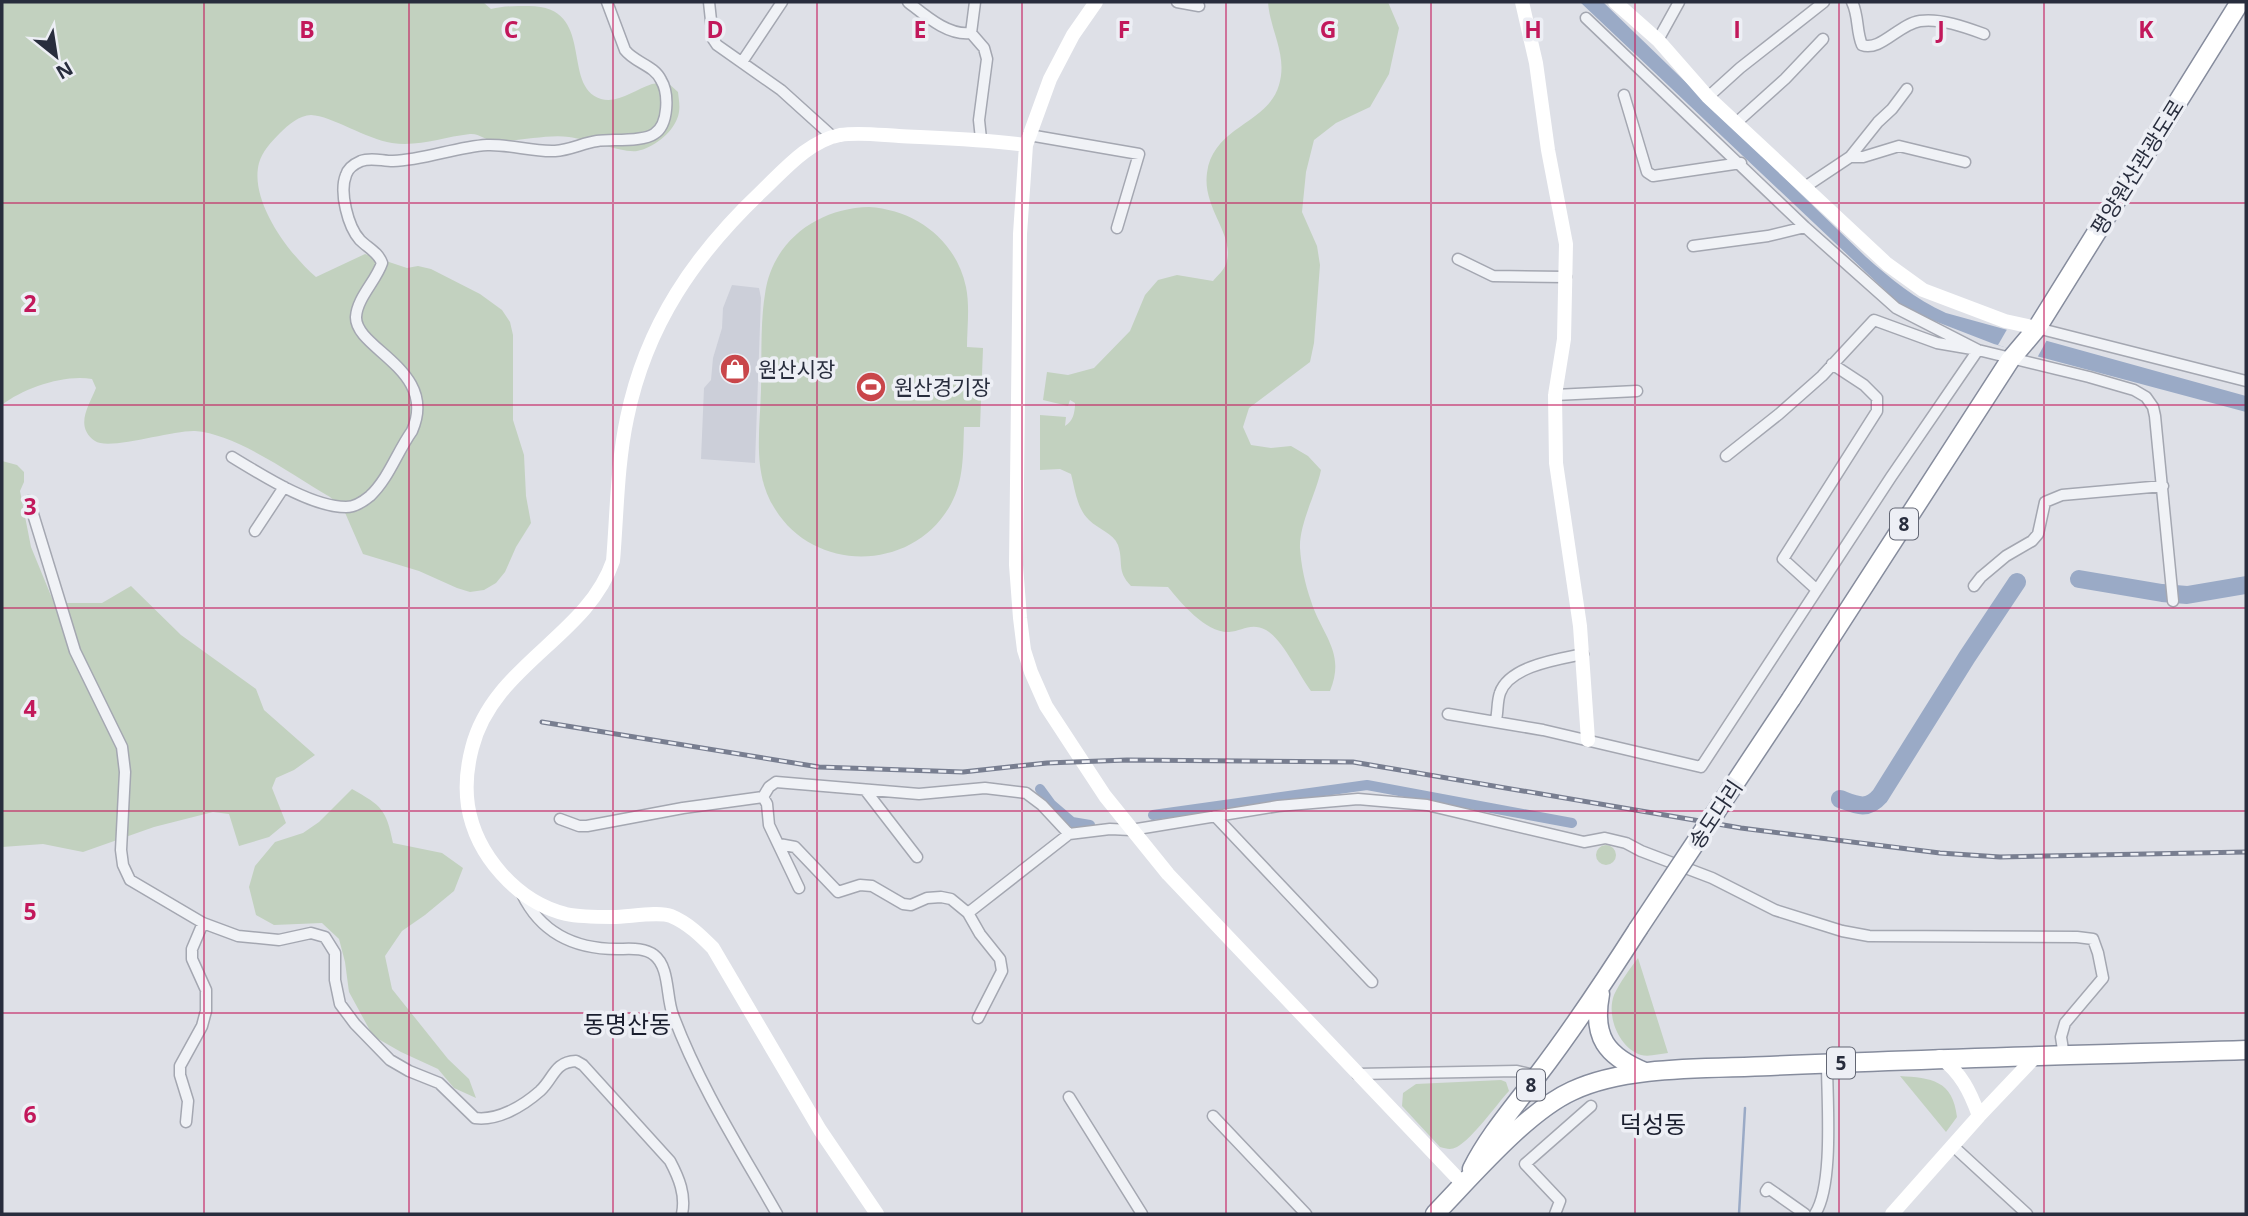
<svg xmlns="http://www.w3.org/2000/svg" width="2248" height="1216" viewBox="0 0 2248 1216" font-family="'Open Sans','Noto Sans KR',sans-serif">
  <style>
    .built { fill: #cccfd9 }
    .green { fill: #c2d1bf }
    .water { fill: #9aaac6 }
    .pier { fill: #dee0e7 }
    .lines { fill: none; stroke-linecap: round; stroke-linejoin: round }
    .stream { stroke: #9aaac6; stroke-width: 2.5 }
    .canal { stroke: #9aaac6; stroke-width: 10 }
    .river { stroke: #9aaac6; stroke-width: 18 }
    .street-casing { stroke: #a4a7b1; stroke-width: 13 }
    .highway-casing { stroke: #868c9d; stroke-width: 21 }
    .street { stroke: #f0f2f6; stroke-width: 10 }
    .secondary { stroke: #fff; stroke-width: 14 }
    .highway { stroke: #fff; stroke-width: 18 }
    .rail-casing { stroke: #787e90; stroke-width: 5 }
    .rail { stroke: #edeff5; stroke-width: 2.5; stroke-dasharray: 8; stroke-linecap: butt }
    .highway-bridge-casing { stroke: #868c9d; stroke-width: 21; stroke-linecap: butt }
    .highway-bridge { stroke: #fff; stroke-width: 18 }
    .grid { fill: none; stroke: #c2185b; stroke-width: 2; stroke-opacity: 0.55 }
    .labels { text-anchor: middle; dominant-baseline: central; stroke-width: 7; stroke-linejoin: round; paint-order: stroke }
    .shield { fill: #edeff5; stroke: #636774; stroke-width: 2 }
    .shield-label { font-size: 19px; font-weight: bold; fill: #282d3d }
    .street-label { font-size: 21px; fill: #282d3d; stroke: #edeff5 }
    .poi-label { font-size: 21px; fill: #282d3d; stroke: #edeff5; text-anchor: start }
    .quarter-label { font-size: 24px; fill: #1a1e2e; stroke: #edeff5 }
    .grid-label { font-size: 23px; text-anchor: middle; font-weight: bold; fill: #c2185b; stroke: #edeff5; stroke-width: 7; stroke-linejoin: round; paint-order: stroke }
  </style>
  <rect width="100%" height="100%" fill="#dee0e7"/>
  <!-- built -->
  <path class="built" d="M732,285L759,288L761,298L755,463L701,459L704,388L711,380L713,358L722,328L723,308Z"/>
  <!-- green -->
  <path class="green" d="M2,2H483L491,9C503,6 516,6 529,6C597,6 560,86 601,99C618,104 636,89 652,84C657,83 663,83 668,83L678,92C679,101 681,110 677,119C671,134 653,148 637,151C622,153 587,139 569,137C546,134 519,142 495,141C486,141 479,133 470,134C443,137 419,147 392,143C366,139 332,116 311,115C300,115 288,125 280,133C271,142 262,152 259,163C249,201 289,254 316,277L365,254L407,268L418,266L431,269L480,294L502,310L510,322L513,335V420L524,455L526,496L531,523L516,547L505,572L496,583L484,590L470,592L457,588L419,571L363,554L343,508L330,497C294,476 237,434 195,431C172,430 109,451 95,441C74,426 89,406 96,388L92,379C65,374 23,388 2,405Z
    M1268,2H1388L1399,28L1389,74L1370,107L1336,123L1314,140L1306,172L1302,212L1317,246L1320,265L1314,343L1310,362L1249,408L1243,427L1251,445L1271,448L1291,446L1308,456L1321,470C1316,494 1299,524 1300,548C1301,565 1305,584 1311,601C1322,636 1346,652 1330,691H1311C1299,675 1283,640 1266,630C1251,622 1242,631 1229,632C1206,633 1181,603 1168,587L1131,586C1116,570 1124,563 1118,545C1113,533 1098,529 1089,520C1077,509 1075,489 1071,474L1060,469L1040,470V415L1066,417L1065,426C1073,421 1075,413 1075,403L1070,400L1068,406L1043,400L1047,372L1068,375L1094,368L1130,331L1145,295L1158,280L1177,275L1213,281C1217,276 1224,270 1226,264C1236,235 1202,209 1207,173C1213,126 1268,124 1279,85C1288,55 1270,31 1268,2Z
    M869,207C916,210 956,240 966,287C970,307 967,328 967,347L983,348L980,427H964C963,454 964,480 951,504C914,572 815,574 775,509C752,474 760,430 761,390C762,359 760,325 765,294C772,241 818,208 869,207Z
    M2,461L17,465L24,472V482L20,491L31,547L54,603H102L131,586L181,635L256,689L264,710L315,755L294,770L276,778L272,788L286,823L269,837L239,846L229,814L213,812L154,827L83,852L43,844L2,847Z
    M352,789C382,806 386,809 393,843L442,853L463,868L454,891L425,915L402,931L385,956L392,989L448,1059L469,1079L476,1098L454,1088L438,1069L401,1052L373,1036L349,992L345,962L339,939L322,923L274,925L256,915L249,887L255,866L275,842L303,833L319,822Z
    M1596 855a10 10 0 1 1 20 0a10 10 0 1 1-20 0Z
    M1638,958L1668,1053C1659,1054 1649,1057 1641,1055C1619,1048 1606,1016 1614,995C1620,982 1629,970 1638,958Z
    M1900,1076C1931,1078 1953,1080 1957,1117L1946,1132Z
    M1501,1080L1506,1082L1509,1091C1496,1105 1473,1138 1457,1147C1451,1150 1447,1149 1440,1147L1402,1106L1403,1093L1416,1084Z"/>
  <!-- water -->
  <path class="water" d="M1580,2H1603L1866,257C1891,279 1915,299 1946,313L2246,396V412L2040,357L1994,344L1906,310Z"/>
  <!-- pier -->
  <path class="pier" d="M2009,326L2048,338L2037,358L1998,345Z"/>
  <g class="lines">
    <!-- stream -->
    <path class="stream" d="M1739,1214L1745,1108"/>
    <!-- canal -->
    <path class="canal" d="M1040,789L1051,804L1072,822L1090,825
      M1153,815L1367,785L1572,823"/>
    <!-- river -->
    <path class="river" d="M2079,579L2162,593L2187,595L2246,585
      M1840,799C1856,805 1867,811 1880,796L1967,657L2017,582"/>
    <!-- street casing -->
    <g class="street-casing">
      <path id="street" d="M709,2L713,39L717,45L781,90L833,137
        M908,2C926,16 948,36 971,33
        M975,2L971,33L984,48L987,59L979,120L981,139
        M1177,2L1199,6
        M1852,2C1859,16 1856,31 1862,45C1880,52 1899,24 1920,21C1940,18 1965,27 1984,34
        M1586,18L1805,227L1896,308L1978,350L2089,377L2134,390L2146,397L2153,407L2155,416L2173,601
        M1658,40L1679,2
        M742,62L782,2
        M1624,95L1647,172L1653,176L1741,163
        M1708,97L1740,68L1824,2
        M1736,123L1785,79L1823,39
        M1029,135L1139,154L1117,228
        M1850,157H1863L1899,146L1965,162
        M1805,187L1850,157L1878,122L1892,109L1907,89
        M1693,246L1768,236L1805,227
        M1458,259L1493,276L1566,277
        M2037,328L2246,381
        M1555,395L1637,391
        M232,457C262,475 311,507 346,507C355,507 364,501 370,496C389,478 397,452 412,431C439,370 355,349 356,317C357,298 376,281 382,263C378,252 368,248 360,240C348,227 339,192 346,175C348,168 354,164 361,161C371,157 382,161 393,161C425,160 455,147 487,145C510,144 532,152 555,151C570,150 583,143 597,141C611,139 643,142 654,134C669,125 669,93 661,80C654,65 635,63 625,50L607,2
        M29,501L75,651L122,747L125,772L121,850L123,865L130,880L203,923L238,936L279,940L311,933L325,937L335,953V980L340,1004L355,1024L390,1060L409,1071L439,1083L475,1118C498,1121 523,1106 540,1091C554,1078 554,1062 576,1061L583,1065L670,1161C679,1178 686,1195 682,1214
        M255,531L284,487
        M1974,586L1981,577L2006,556L2032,541L2038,534L2045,502L2062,495L2163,486
        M1817,590L1783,559L1877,411V398L1864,385L1832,364
        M1448,714L1543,730L1701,767L1891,477L1978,350L1937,343L1874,320L1822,376L1779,414L1726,456
        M1496,720C1498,711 1497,701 1500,693C1509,666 1559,659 1583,654
        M866,791L917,857
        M1215,816L1372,982
        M560,819L579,826H587L683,808L763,797
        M779,844L795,847L838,892L860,885L872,886L903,904L911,905L927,898L941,897L951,899L968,913L980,934L1000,959L1002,971L978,1018
        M799,888L769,825L767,804L763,797L769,787L776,782L919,794L985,788L1026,793L1042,805L1069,834
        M522,894C541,933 575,949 617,949C629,949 644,947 654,955C670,967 666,998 673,1015C699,1085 740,1149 777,1214
        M968,913L1069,834L1110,829L1131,830L1278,806L1358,799L1427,805L1584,842L1605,838L1626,843L1641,851L1712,878L1775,910L1842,931L1869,936L2077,937L2093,939L2098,953L2103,978L2065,1023L2061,1037L2064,1056
        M1357,1074L1517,1071L1538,1076
        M1069,1097L1142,1214
        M1213,1116L1306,1214
        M186,1122L188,1101L180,1075V1066L202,1026L206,1011V990L192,959V949L203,923
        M1953,1146L2027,1214
        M1766,1191L1768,1188L1805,1214
        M1555,1214L1560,1201L1525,1164L1591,1106
        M1815,1214C1834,1185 1827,1100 1827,1063"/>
    </g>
    <!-- highway casing -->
    <g class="highway-casing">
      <path id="highway" d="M1791,699L2010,360L2037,328L2240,2
        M1600,994C1592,1037 1606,1056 1645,1072
        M1472,1169C1489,1135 1514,1107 1537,1076C1573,1029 1606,979 1638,929
        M1435,1214C1471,1177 1526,1112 1572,1091C1626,1065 1711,1069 1770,1066C1929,1058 2088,1055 2246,1050"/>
    </g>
    <!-- street -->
    <use href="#street" class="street"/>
    <!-- secondary -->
    <path class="secondary" d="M1096,2L1073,35L1050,79L1026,145L1020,234L1016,565L1020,618L1024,650L1031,672L1046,706L1105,796L1168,874L1464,1185
      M1522,2L1536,63L1548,150L1566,244L1564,339L1555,395L1556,463L1580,626L1588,740
      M1615,2L1658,40L1708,97L1887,264L1923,290L2005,321L2037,328
      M1940,1057C1961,1073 1970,1091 1979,1116
      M877,1214L820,1130L713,948C701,936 688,923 671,916C659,911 628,917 613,917C599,917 580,917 566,914C517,902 476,855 468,806C465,786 467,767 472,748C493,665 587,637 613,561C617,514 617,465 627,418C646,325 695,254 763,190C785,169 809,141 840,135C859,132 880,135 899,136C941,138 983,139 1026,145
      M1892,1214L1979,1116L2035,1057"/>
    <!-- highway -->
    <use href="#highway" class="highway"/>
    <!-- rail casing -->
    <g class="rail-casing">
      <path id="rail" d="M542,722L819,767L963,772L1047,763L1127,760L1353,762L1741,828L1940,853L2000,857L2246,852"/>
    </g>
    <!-- rail -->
    <use href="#rail" class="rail"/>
    <!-- highway-bridge casing -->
    <g class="highway-bridge-casing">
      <path id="highway-bridge" d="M1638,929L1791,699"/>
    </g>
    <!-- highway-bridge -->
    <use href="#highway-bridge" class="highway-bridge"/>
  </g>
  <!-- grid -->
  <path class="grid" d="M204,2V1214M409,2V1214M613,2V1214M817,2V1214M1022,2V1214M1226,2V1214M1431,2V1214M1635,2V1214M1839,2V1214M2044,2V1214M2,203H2246M2,405H2246M2,608H2246M2,811H2246M2,1013H2246"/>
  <!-- icons -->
  <defs>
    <g id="shop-disc" transform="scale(1.575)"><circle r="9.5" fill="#c9464a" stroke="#edeff5"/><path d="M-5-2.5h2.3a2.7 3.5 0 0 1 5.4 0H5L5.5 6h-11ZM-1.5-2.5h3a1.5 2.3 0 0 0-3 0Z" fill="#fff"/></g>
    <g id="stadium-disc" transform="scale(1.575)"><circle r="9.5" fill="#c9464a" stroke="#edeff5"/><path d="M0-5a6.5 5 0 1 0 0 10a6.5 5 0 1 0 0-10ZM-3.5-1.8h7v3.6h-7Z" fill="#fff"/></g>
  </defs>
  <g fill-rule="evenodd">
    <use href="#shop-disc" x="735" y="369"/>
    <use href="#stadium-disc" x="871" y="387"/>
  </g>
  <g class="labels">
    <!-- shield labels -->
    <g class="shield">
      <rect x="1890" y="508.5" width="28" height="31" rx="5"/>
      <rect x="1827" y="1047.5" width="28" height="31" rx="5"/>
      <rect x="1517" y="1069.5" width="28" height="31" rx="5"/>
    </g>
    <g class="shield-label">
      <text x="1904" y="524">8</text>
      <text x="1841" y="1063">5</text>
      <text x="1531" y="1085">8</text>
    </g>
    <!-- street labels -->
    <g class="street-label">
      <text transform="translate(2137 167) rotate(-58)">평양원산관광도로</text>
      <text transform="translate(1715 814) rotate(-56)">송도다리</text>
    </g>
    <!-- poi labels -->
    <g class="poi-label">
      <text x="758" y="369">원산시장</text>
      <text x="894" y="387">원산경기장</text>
    </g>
    <!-- quarter labels -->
    <g class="quarter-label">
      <text x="627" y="1023">동명산동</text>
      <text x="1653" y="1123">덕성동</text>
    </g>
  </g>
  <g class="grid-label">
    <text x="307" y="38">B</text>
    <text x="511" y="38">C</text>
    <text x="715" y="38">D</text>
    <text x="920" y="38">E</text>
    <text x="1124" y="38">F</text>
    <text x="1328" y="38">G</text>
    <text x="1533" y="38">H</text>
    <text x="1737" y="38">I</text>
    <text x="1941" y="38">J</text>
    <text x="2146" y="38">K</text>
    <text x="30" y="312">2</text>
    <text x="30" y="515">3</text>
    <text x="30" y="717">4</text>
    <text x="30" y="920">5</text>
    <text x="30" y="1123">6</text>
  </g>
  <!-- border -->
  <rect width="2248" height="1216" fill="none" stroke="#282d3d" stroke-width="7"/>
  <!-- north arrow -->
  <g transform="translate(56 56) rotate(150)" stroke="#edeff5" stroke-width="5" paint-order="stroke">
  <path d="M0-5L12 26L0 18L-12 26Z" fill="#282d3d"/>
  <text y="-10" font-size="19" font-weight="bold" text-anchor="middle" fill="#282d3d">N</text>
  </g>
</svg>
